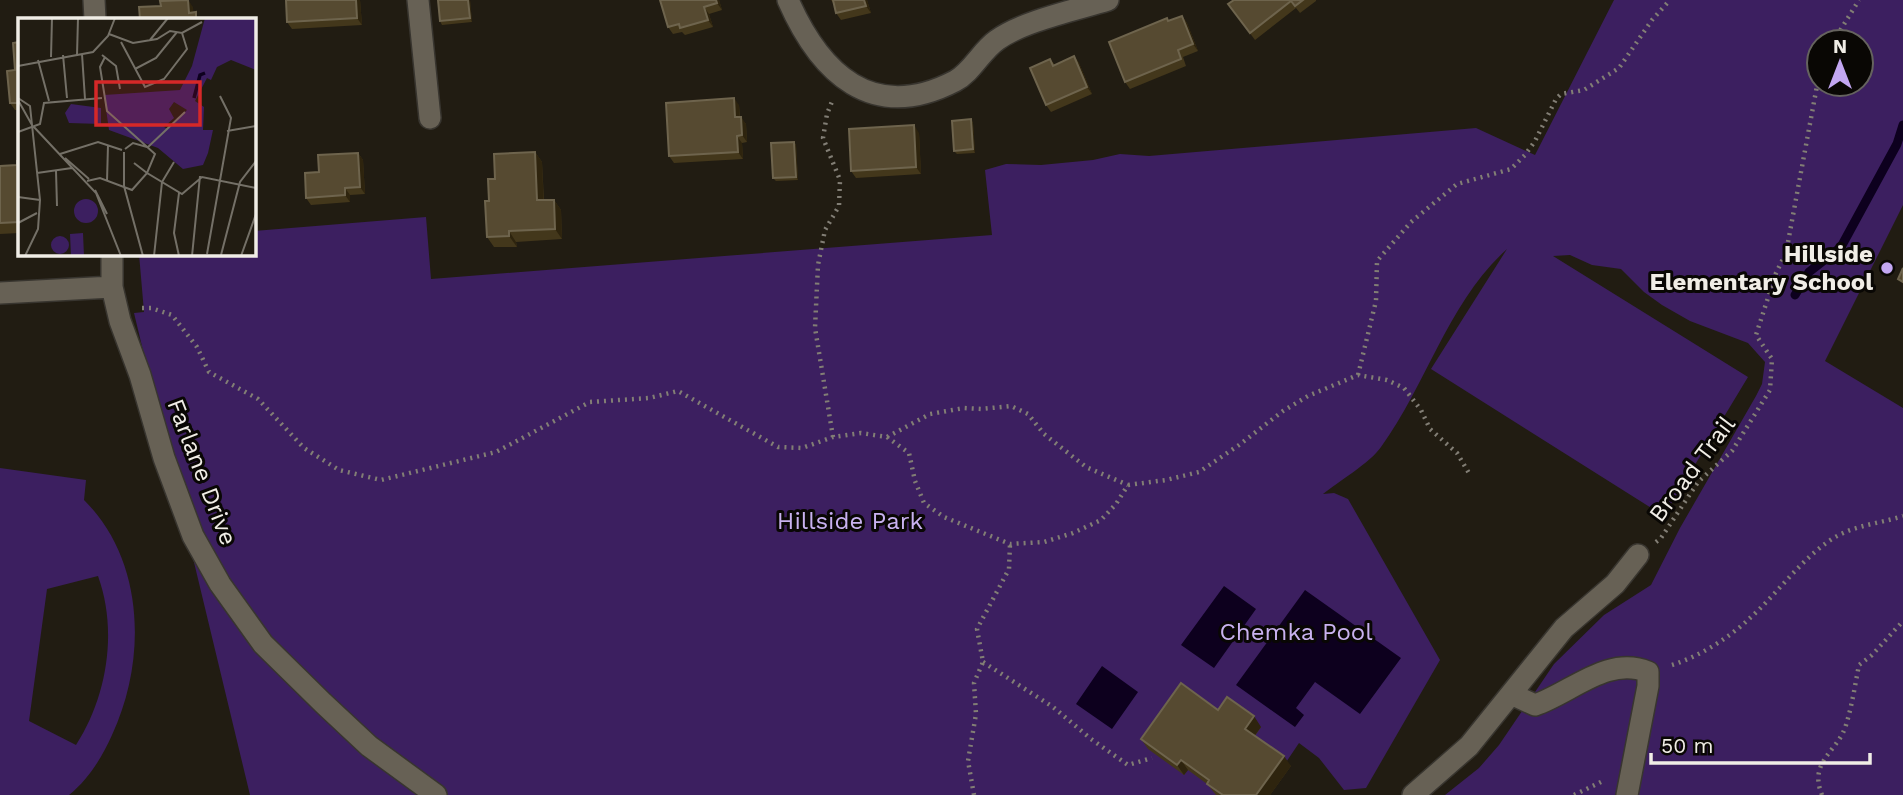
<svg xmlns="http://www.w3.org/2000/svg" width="1903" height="795" viewBox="0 0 1903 795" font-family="'Work Sans',sans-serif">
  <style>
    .green { fill: #3c1f60; fill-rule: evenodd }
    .water { fill: #0d001e }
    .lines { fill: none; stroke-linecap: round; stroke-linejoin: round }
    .stream { stroke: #0d001e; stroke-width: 9 }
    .minor-casing { stroke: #38352f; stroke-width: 24 }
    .path { stroke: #827e75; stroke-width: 4.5; stroke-dasharray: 2 5; stroke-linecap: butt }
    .minor { stroke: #676155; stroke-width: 21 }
    .wall { fill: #43371b }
    .shaded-wall { fill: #2e240e }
    .building { fill: #564a31; stroke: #6e644d; stroke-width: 2 }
    .poi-dot { fill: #c3a7f2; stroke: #090704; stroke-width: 2.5 }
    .labels { text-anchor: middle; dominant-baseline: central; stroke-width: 6; stroke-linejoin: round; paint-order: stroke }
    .poi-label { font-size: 24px; font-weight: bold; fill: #f0ede6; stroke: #090704; text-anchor: end }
    .street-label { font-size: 24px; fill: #f0ede6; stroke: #090704 }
    .park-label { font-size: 24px; fill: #c9b2f0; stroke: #090704 }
    .inset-river { fill: none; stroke: #0d001e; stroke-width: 3.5 }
    .inset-road { fill: none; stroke: #747067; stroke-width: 2 }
    .view { fill: #d62828; fill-opacity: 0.15; stroke: #d62828; stroke-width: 3.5 }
    .inset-edge { fill: none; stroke: #f0ede6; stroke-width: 3.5 }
  </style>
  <rect width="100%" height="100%" fill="#211c12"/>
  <!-- green -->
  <path class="green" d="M1614,0H1903V205L1825,361L1903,408V795H1445L1479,768L1499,745L1554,664L1604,615L1651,585L1680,528L1756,396L1762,384L1765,362L1748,343L1690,321L1662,305L1644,292L1621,269L1592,265L1570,255L1553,256L1748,377L1664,516L1431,369L1507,249C1448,302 1427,384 1381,447C1371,462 1338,482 1323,494L1334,493L1348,499L1440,660L1366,788L1344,790L1319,758L1299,743L1264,795H250L134,313L144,312L139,254H254V231L426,217L431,279L992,235L985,170L1006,164L1041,165L1093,160L1120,154L1149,156L1476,128L1535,155ZM1819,42H1861V84H1819Z
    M0,468L86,480L84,500C145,560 147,660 112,735C102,757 89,779 69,795H0ZM98,576C118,631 107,697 76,745L29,721L47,589Z"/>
  <!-- water -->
  <path class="water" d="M1224,586L1256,609L1214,668L1181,645Z
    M1305,590L1401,658L1360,714L1315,682L1296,708L1304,715L1295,727L1236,685Z
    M1102,666L1138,692L1112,729L1076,704Z"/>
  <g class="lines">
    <!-- stream -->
    <path class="stream" d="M1795,295L1809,272L1841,247L1897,144L1903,125"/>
    <!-- minor casing -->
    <g class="minor-casing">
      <path id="minor" d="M94,0L95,19
        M418,0L430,118
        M788,0C820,73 872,124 955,81C972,72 981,51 997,40C1023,21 1076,10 1108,0
        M112,254V287L120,321L140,375L164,458L193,536L220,584L263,644L323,703L369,746L436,795
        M0,293L112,287
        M1511,694L1535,705C1571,693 1608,655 1648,672V686L1627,795
        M1413,795L1469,746L1564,628L1615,584L1638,555"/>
    </g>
    <!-- path -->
    <path class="path" d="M1833,42L1859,0
      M142,308H151L172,315L197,347L209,372L258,399L304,448L339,470L381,480L496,452L590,402L649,398L678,391L778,447L802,448L833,437L861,433L887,437L909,453L915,481L924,503L944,517L1010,544L1044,542L1073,533L1101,520L1116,504L1128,485
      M1358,375L1376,301L1377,261L1411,222L1457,184L1511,169L1525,155L1535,141L1556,99L1561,94L1584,90L1619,68L1652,20L1670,0
      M833,437L815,328L818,265L825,230L839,206L840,180L823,138L827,114L833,99
      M887,437L930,414L964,408L981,409L1011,406L1028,414L1044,434L1086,467L1128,485
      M1128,485L1166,480L1199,472L1239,445L1283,411L1308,396L1358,375L1387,380L1404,388L1421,410L1430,429L1457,453L1470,475
      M1656,542L1661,538L1698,482L1732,451L1770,390L1772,359L1756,335L1776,273L1786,253L1819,75
      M983,662L1053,707L1091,739L1128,765L1152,758
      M1672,665C1700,656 1729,638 1750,618C1778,593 1800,560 1832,539C1854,525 1878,524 1903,516
      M974,795L968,761L976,714L974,683L983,662L977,629L1009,569L1010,544
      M1574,795L1605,780
      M1822,795C1808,761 1838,752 1846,725C1852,706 1855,685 1859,665L1872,655L1903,621"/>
    <!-- minor -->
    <use href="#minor" class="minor"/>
  </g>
  <!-- wall -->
  <path class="wall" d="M286,0H360L362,25L292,29L287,22Z
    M470,0L472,22L442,25L440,21Z
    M660,0H719L722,10L709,14L713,27L685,35L682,32L673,34L668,27Z
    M831,0H867L871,13L841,20L836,13L834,4Z
    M1234,0H1316V1L1300,13L1296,8L1255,40L1228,4Z
    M1182,16L1187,23L1198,51L1183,57L1186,66L1130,89L1125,82L1167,18L1169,21Z
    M19,42V110H15L10,103Z
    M1074,56L1079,63L1092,94L1051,112L1046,105L1050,59L1055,65Z
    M739,105L740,117L746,124L747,142L742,143L743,159L674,163L669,156Z
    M971,119L973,123L975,153L957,154L954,151Z
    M919,133L921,174L856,178L851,171Z
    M794,142L796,145L798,180L776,181L773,178Z
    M535,152L542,162L544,200H554L561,210L562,239L516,242L517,247H494L487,237L489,201L495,179Z
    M358,153L363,160L365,194L350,195V202L311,205L306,198L319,172Z
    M19,161V233L0,234V166L17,165Z
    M1218,710L1261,727L1255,736L1291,766L1270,795H1216L1207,784L1188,770L1184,775L1148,749L1141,739Z"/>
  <!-- shaded-wall -->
  <path class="shaded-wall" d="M188,0L193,7L194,19L189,13Z
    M356,0H360L362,25L357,18Z
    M468,0H470L472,22L470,18Z
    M716,0H719L722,10L717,3Z
    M864,0H867L871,13L866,6Z
    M704,7L709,14L713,27L708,20Z
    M1182,16L1187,23L1198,51L1193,44Z
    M1074,56L1079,63L1092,94L1087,87Z
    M734,98L739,105L740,124L735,117Z
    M741,117L746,124L747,142L742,135Z
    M971,119L973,123L975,153L973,149Z
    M914,125L919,133L921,174L916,167Z
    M737,136L742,143L743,159L738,152Z
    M794,142L796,145L798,180L796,177Z
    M535,152L542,162L544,210L537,200Z
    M358,153L363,160L365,194L360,187Z
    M345,188L350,195V202L345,195Z
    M554,200L561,210L562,239L555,229Z
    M509,231L516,242L517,247L509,236Z
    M1254,716L1261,727L1252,739L1245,729Z
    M1284,756L1291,766L1270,795H1256Z
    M1181,760L1188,770L1184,775L1177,765Z"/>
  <!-- building -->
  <path class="building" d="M188,0L189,13L196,12V19H140L139,7L161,6L160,1Z
    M286,0H356L357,18L287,22Z
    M438,0H468L470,18L440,21Z
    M660,0H716L717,3L704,7L708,20L680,28L679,24L668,27Z
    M833,0H864L866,6L836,13Z
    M1234,0H1303L1295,6L1291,1L1250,33L1228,4Z
    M1182,16L1193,44L1178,50L1181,59L1125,82L1109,42L1167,18L1168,21Z
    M19,42V103H10L7,71L15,70L13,43Z
    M1074,56L1087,87L1046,105L1030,68L1050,59L1053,66Z
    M734,98L735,117H741L742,135L737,136L738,152L669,156L666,103Z
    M971,119L973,149L954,151L952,121Z
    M914,125L916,167L851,171L849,129Z
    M794,142L796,177L773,178L771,143Z
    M535,152L537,200H554L555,229L509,231V236L487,237L485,201H489L488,179H495L494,154Z
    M358,153L360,187L345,188V195L306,198L305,173L319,172L318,155Z
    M17,161H19V222L0,223V166L17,165Z
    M1903,268V282L1898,279Z
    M1181,683L1218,710L1227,697L1254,716L1245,729L1284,756L1256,795H1223L1207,784L1209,780L1181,760L1177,765L1141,739Z"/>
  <!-- markers -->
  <circle class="poi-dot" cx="1887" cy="268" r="7"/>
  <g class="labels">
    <!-- poi labels -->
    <g class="poi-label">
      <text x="1873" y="254">Hillside<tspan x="1873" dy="28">Elementary School</tspan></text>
    </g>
    <!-- street labels -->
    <g class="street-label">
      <text transform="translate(1692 469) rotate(-53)">Broad Trail</text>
      <text transform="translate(202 472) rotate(69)">Farlane Drive</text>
    </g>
    <!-- park labels -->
    <g class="park-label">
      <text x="850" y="521">Hillside Park</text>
      <text x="1296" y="632">Chemka Pool</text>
    </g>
  </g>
  <!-- overview -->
  <g transform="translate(18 18)">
    <rect width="238" height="238" fill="#211c12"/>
    <path d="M187,0H238V52L213,42L199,49L193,62L189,60L177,83L186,89L185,112H195L190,135L185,147L165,151L140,130L91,112L86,77L162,72L174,48ZM156,84L169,92L150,111L146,109L156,100L151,91ZM53,86L83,90V106L51,105L47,95ZM56 193a12 12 0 1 1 24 0a12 12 0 1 1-24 0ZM65,215L66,238H53L52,216ZM33 227a9 9 0 1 1 18 0a9 9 0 1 1-18 0Z" fill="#3c1f60" fill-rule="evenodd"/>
    <path class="inset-river" d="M176,80L182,57L187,55"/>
    <path class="inset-road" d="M91,16L115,25L139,21L152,13L164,15L184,4M132,22L150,0M103,24L127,69L146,61L169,31L164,15M64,36L67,81M45,37L49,80M59,37L60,0M84,37L98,48L102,71M33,39L34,0M87,39L82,49L89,93L137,136L129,155L116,145M20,42L31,83M0,48L75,34L90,18L97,0M117,51L138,40L159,14M0,80L12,88L14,107M0,82L14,107L22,182L20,211L7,238M15,108L78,175L103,238M209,113L238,108M0,114L22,106L26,85L84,80M130,129L167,94M107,131L115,125L129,129M106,134V168L125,238M42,136L80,124L104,132M47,140L71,161M38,153L39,188M19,155L54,150M69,163L82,160L114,172L129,155L164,176L184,159L238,170M89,163L90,127M77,172L89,196M0,179L22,182M0,205L19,195M189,236L213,100L202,78M203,237L222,164L238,143M136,238L144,164L156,144M161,238L156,215L161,175M174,238L182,158M223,238L238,196"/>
    <path class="view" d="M78,64H182V107H78Z"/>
    <rect width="238" height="238" class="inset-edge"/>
  </g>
  <!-- north arrow -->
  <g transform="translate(1840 63)"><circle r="33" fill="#090704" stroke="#65635e" stroke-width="2"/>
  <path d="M0-5L12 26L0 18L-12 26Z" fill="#c3a7f2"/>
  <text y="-10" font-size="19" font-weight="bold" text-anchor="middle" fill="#f0ede6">N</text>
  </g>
  <!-- scale -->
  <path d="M1651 753v10h219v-10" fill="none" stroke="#f0ede6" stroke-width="3.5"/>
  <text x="1661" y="753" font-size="21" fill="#f0ede6" stroke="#090704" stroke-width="5" paint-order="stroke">50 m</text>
</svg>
